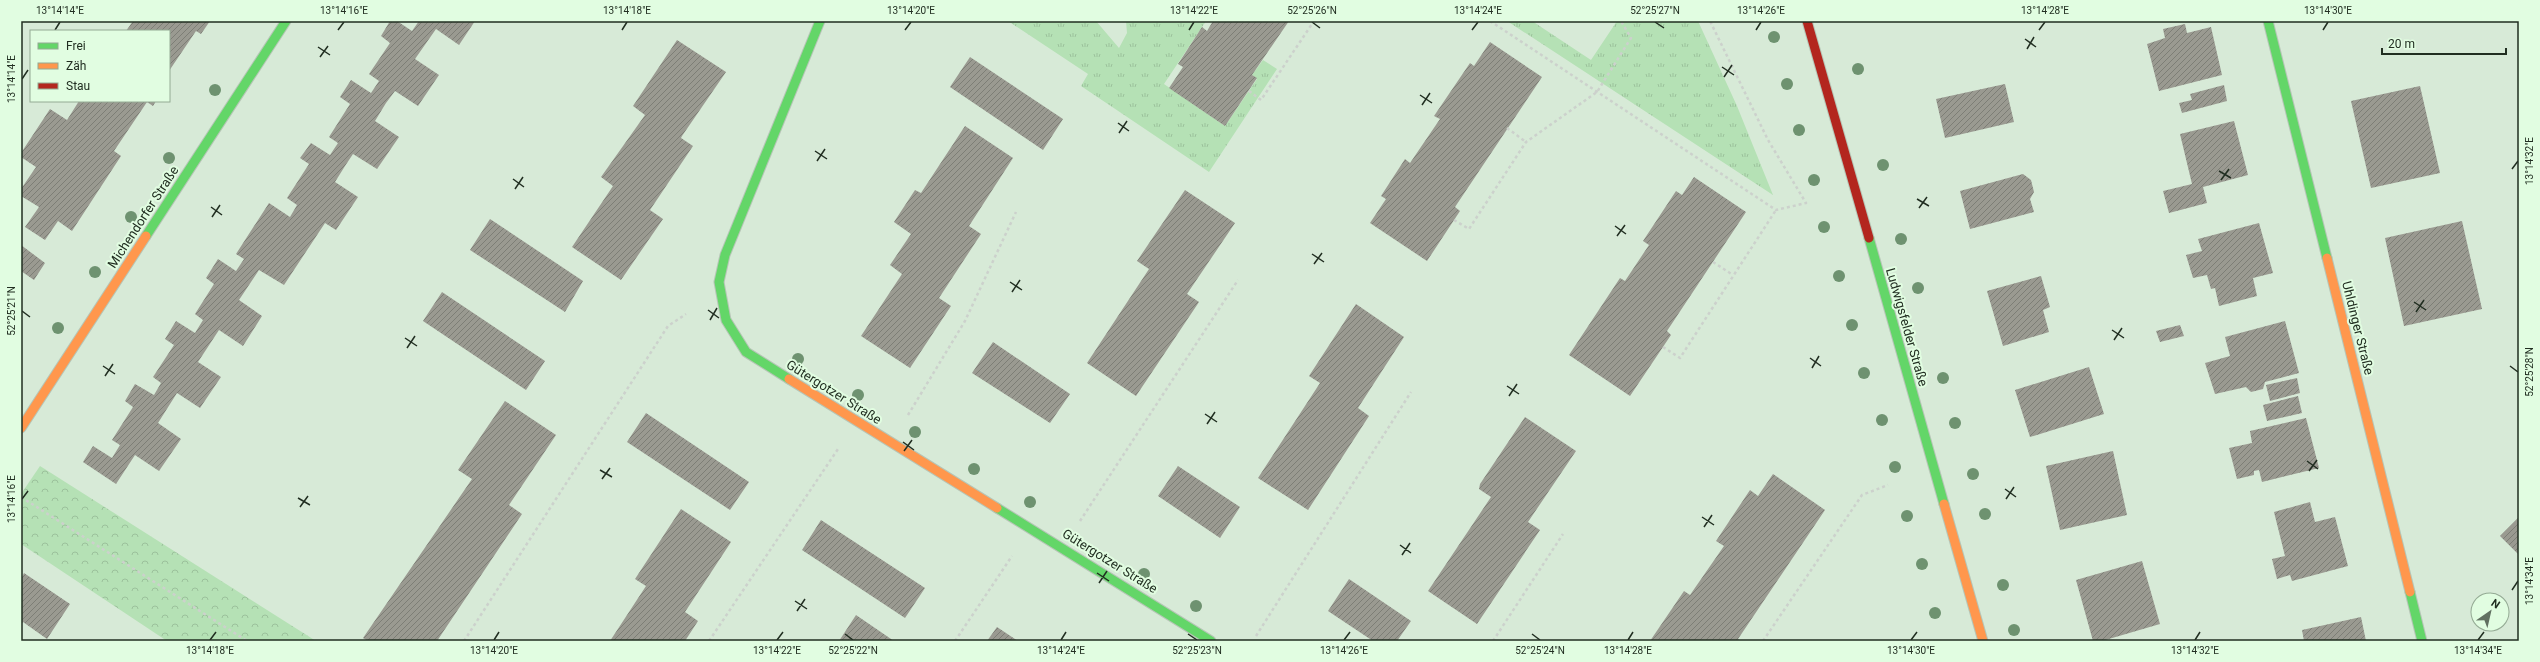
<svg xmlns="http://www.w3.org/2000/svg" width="2540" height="662" viewBox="0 0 2540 662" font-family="Roboto,sans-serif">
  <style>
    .grass { fill: url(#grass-tufts) }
    .forest { fill: url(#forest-crowns) }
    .building { fill: url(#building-hatch) }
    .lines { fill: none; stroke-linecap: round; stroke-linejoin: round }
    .fast-casing { stroke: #b6c5b6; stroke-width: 11 }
    .slow-casing { stroke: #b6c5b6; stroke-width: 11 }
    .jam-casing { stroke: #b6c5b6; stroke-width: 11 }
    .path { stroke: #ccd1cc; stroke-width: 2.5; stroke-dasharray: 3 3; stroke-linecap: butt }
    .fast { stroke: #63d668; stroke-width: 9 }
    .slow { stroke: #ff974d; stroke-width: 9 }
    .jam { stroke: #b3261e; stroke-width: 9 }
    .tree { fill: #6e9270 }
    .ticks { fill: none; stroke: #212e21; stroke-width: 1.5 }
    .labels { text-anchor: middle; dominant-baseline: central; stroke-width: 4; stroke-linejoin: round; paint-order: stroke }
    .street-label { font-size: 13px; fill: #212e21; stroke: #e1fde1 }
    .neatline { fill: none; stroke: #212e21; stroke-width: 1.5 }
    .ticks-label { font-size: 10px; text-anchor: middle; fill: #212e21 }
  </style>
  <defs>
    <pattern id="grass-tufts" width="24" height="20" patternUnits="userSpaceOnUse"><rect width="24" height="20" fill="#b5e1b5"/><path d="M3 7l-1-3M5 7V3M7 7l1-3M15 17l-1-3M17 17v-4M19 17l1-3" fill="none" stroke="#9bc19b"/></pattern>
    <pattern id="forest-crowns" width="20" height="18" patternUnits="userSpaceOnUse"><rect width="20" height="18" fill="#b5e1b5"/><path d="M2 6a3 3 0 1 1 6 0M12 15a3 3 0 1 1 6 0" fill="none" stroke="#9bc19b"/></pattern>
    <pattern id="building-hatch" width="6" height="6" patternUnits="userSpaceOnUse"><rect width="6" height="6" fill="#9a9a91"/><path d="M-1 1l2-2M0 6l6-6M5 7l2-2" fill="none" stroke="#7d7e76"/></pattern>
  </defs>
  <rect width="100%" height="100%" fill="#d7ead7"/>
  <!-- grass -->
  <path class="grass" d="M1008,21H1096L1119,48L1127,33L1126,21H1206L1164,84L1225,126L1257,79L1252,75L1263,60L1277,69L1209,172L1081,86L1088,74Z
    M1507,21H1532L1591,60L1617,21H1698L1737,106L1773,195Z"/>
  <!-- forest -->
  <path class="forest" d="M40,466L316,641H167L21,544V494Z"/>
  <!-- building -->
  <path class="building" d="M133,21H210L201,34L196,31L169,71V31H126Z
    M390,21H397L412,31L419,21H475L459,45L436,29L415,59L439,75L418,106L395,91L386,103L375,121L399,137L377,169L353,154L345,166L335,182L358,197L336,230L325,223L284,285L259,270L239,300L262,316L243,346L219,330L198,362L221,377L200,408L177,393L158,423L181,439L159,471L135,455L116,484L83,462L93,446L112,458L120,445L112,440L133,407L125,401L135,384L154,395L161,383L153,377L174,345L165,339L176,321L195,333L203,320L195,314L214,284L206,278L218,259L236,271L244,259L236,254L269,203L290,217L297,205L287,198L309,164L300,158L311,143L330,155L338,143L329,137L350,104L340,97L351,80L371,93L379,81L369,74L390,43L381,36Z
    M1213,21H1289L1252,75L1257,78L1225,126L1169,88L1183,67L1178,64L1202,27L1207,31Z
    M2185,24L2187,33L2211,27L2222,75L2159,91L2147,44L2165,38L2163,29Z
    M677,40L726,72L682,136L681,138L693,146L650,210L634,199L663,219L621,280L572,247L613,186L601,177L645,115L633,106Z
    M1490,42L1542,77L1455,207L1460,211L1427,261L1370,223L1386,199L1381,196L1405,159L1410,163L1440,119L1434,116L1470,63L1474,66Z
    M970,57L1063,119L1043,150L950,87Z
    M2005,84L2014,122L1945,138L1936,99Z
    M2224,85L2227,101L2182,113L2179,103L2192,100L2190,94Z
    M2420,86L2440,173L2371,188L2351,101Z
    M79,101H156L153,106L147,102L114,151L121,156L72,231L58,221L45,240L25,227L39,207L21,196V189L36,167L21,157V153L50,109L67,120Z
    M2234,121L2248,175L2203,187L2207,203L2169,213L2163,191L2192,184L2180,134Z
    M965,126L1013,158L969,226L981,234L939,298L951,306L910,368L861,336L902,274L890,265L911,234L894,222L915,190L921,193Z
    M2023,174L2031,180L2034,192L2030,199L2034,212L1970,229L1960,191Z
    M1694,177L1746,212L1667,331L1671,335L1630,396L1569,355L1620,278L1625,281L1649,245L1643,241L1676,191L1682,195Z
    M1185,190L1235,223L1187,294L1199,302L1136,396L1087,363L1149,269L1137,261Z
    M490,219L583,281L565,312L470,250Z
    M2462,221L2482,309L2404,326L2385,238Z
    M2259,223L2273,273L2253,278L2257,296L2219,306L2215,288L2211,289L2207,275L2193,278L2186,255L2202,251L2198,239Z
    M21,245L45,263L34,280L21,271Z
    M2041,276L2050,307L2043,310L2049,332L2003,346L1987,291Z
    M442,292L545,361L526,390L423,321Z
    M1356,304L1404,337L1358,408L1369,416L1308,510L1258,478L1320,383L1309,376Z
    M2285,321L2299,373L2265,382L2263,389L2251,392L2246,387L2215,394L2205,363L2230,356L2225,337Z
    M2180,325L2184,336L2160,342L2156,331Z
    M993,342L1070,394L1050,423L972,373Z
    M2089,367L2104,414L2030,437L2015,390Z
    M2297,378L2300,393L2270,401L2266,385Z
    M2298,396L2302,413L2267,421L2263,405Z
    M505,401L556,435L509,505L522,514L437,641H368L363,638L472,479L458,470Z
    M646,413L749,482L730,510L627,442Z
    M1525,417L1576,451L1528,522L1540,530L1477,624L1428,591L1491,497L1479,489L1480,484Z
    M2306,418L2319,468L2262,482L2259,470L2254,471V475L2237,479L2229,448L2252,443L2250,431Z
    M2113,451L2127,515L2060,530L2046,466Z
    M1178,466L1240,507L1220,538L1158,496Z
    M1773,474L1825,510L1738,639L1741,641H1650L1684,591L1690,595L1724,546L1716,541L1750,490L1758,496Z
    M2310,502L2315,522L2335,517L2348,566L2292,581L2290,575L2277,579L2272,559L2285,556L2274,512Z
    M681,509L731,542L685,612L698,621L685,641H610L646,586L635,579Z
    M2519,517V555L2500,536Z
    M821,520L925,588L905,618L802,550Z
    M2142,561L2160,624L2102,641H2093L2076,580Z
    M24,573L70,604L47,639L23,622L21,625V579Z
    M1349,579L1411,621L1397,641H1373L1328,611Z
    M856,615L894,641H839Z
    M2361,617L2366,641H2304L2302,630Z
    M997,627L1018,641H987Z"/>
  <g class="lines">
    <!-- fast casing -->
    <g class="fast-casing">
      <path id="fast" d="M2268,21L2327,258
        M146,236L286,21
        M1869,238L1944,504
        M789,379L746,352L726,320L719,282L725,255L820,21
        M997,508L1211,641
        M2410,592L2422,641"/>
    </g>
    <!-- slow casing -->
    <g class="slow-casing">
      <path id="slow" d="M2327,258L2410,592
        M789,379L997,508
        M21,428L146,236
        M1944,504L1983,641"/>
    </g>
    <!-- jam casing -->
    <g class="jam-casing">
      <path id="jam" d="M1807,21L1869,238"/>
    </g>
    <!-- path -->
    <path class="path" d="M1490,21L1776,210L1806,203L1768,140L1710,21
      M1249,91L1261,100L1314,21
      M1507,128L1526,142
      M1454,220L1469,229L1526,142L1597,92L1631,38L1621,21
      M1713,262L1733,275
      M1663,347L1680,358L1776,210
      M908,415L965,321L1016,212
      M21,497L247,641
      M1080,521L1238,280
      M1256,636L1411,392
      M464,641L668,326L686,314
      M709,641L838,449
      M955,641L1012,556
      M1493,641L1563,534
      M1763,641L1862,495L1888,485"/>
    <!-- fast -->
    <use href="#fast" class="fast"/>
    <!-- slow -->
    <use href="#slow" class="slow"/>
    <!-- jam -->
    <use href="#jam" class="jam"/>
  </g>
  <!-- trees -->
  <g class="tree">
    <circle cx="1774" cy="37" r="6"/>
    <circle cx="1858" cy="69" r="6"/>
    <circle cx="1787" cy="84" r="6"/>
    <circle cx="215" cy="90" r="6"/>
    <circle cx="1799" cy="130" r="6"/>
    <circle cx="169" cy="158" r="6"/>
    <circle cx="1883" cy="165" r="6"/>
    <circle cx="1814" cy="180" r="6"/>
    <circle cx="131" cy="217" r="6"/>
    <circle cx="1824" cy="227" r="6"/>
    <circle cx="1901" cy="239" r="6"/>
    <circle cx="95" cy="272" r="6"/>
    <circle cx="1839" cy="276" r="6"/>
    <circle cx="1918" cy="288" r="6"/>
    <circle cx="1852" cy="325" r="6"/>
    <circle cx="58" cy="328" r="6"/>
    <circle cx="798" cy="359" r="6"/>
    <circle cx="1864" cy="373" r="6"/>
    <circle cx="1943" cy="378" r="6"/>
    <circle cx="858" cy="395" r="6"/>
    <circle cx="1882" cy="420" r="6"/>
    <circle cx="1955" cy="423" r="6"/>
    <circle cx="915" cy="432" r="6"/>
    <circle cx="1895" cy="467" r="6"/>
    <circle cx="974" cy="469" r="6"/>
    <circle cx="1973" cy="474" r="6"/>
    <circle cx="1030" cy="502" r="6"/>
    <circle cx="1985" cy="514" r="6"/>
    <circle cx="1907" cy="516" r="6"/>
    <circle cx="1922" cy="564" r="6"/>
    <circle cx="1144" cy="574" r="6"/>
    <circle cx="2003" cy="585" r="6"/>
    <circle cx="1196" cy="606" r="6"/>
    <circle cx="1935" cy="613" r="6"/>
    <circle cx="2014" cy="630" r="6"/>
  </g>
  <!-- ticks -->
  <path class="ticks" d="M1312,22L1320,28M1655,22L1664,28M55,30L60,22M338,30L344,22M622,30L627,22M905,30L911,22M1189,30L1194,22M1472,30L1478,22M1756,30L1761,22M2039,30L2045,22M2323,30L2328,22M2025,39L2036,47M318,47L330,55M2027,49L2034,37M320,57L328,46M1722,67L1734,75M1724,77L1732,65M22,79L28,70M1420,95L1432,103M1422,105L1430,93M1118,123L1129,131M1119,133L1127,121M815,151L827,159M817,161L825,149M2512,169L2518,161M2219,171L2231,178M513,179L524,187M2221,180L2229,169M515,189L523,177M1917,199L1929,206M211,207L222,215M1919,208L1927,197M212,217L220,205M1615,226L1626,234M1617,236L1625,225M1312,254L1324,262M1314,264L1322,253M1010,282L1022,290M1012,292L1020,280M2414,302L2426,310M708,310L719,318M22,311L30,317M2416,312L2424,300M710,320L717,308M2112,330L2124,338M405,338L417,346M2114,340L2122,328M407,348L415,336M1810,358L1821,366M103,366L115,374M2510,366L2518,372M1812,368L1819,356M105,376L113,364M1507,386L1519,394M1509,396L1517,384M1205,414L1217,422M1207,424L1215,412M903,442L914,450M904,451L912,440M2307,461L2318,469M600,470L612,477M2309,471L2317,460M602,479L610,468M2005,489L2016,497M298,498L310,505M22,499L28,491M2006,499L2014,487M300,507L308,496M1702,517L1714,525M1704,527L1712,515M1400,545L1411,553M1402,555L1410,543M1097,573L1109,581M1099,583L1107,571M2512,590L2518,581M795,601L807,609M797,611L805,599M845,634L853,640M1188,634L1197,640M1532,634L1540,640M210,640L216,632M494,640L499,632M777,640L783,632M1061,640L1066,632M1344,640L1350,632M1628,640L1633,632M1911,640L1917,632M2195,640L2200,632M2478,640L2484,632"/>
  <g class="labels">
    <!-- street labels -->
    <g class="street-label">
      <text transform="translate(143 217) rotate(-57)">Michendorfer Straße</text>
      <text transform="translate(1907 327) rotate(74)">Ludwigsfelder Straße</text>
      <text transform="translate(2358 328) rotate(76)">Uhldinger Straße</text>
      <text transform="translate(834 392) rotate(32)">Gütergotzer Straße</text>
      <text transform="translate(1110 561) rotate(32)">Gütergotzer Straße</text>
    </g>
  </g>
  <!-- border -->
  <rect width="2540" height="662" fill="none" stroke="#e1fde1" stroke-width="44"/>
  <!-- legend -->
  <rect x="30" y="30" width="140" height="72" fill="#e1fde1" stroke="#94aa94"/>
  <rect x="38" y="43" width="20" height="6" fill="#63d668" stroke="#94aa94"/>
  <text x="66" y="50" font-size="12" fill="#212e21">Frei</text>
  <rect x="38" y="63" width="20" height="6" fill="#ff974d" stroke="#94aa94"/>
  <text x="66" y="70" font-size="12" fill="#212e21">Zäh</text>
  <rect x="38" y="83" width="20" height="6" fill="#b3261e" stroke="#94aa94"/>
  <text x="66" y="90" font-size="12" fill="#212e21">Stau</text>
  <!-- north arrow -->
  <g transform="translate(2490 612) rotate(34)"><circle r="19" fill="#e1fde1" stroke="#94aa94"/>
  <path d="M0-3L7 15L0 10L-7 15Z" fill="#617061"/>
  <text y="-6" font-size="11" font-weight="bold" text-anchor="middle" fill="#212e21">N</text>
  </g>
  <!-- scale -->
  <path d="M2382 48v6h124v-6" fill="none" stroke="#212e21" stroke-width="2"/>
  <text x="2388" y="48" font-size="12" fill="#212e21" stroke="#e1fde1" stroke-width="3" paint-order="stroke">20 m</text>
  <rect x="22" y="22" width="2496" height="618" class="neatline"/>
  <g class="ticks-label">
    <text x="60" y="14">13°14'14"E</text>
    <text x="344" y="14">13°14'16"E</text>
    <text x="627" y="14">13°14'18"E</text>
    <text x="911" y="14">13°14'20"E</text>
    <text x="1194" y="14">13°14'22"E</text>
    <text x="1312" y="14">52°25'26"N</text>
    <text x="1478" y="14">13°14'24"E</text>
    <text x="1655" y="14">52°25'27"N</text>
    <text x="1761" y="14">13°14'26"E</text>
    <text x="2045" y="14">13°14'28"E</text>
    <text x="2328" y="14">13°14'30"E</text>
    <text transform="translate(11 79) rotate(-90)" y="4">13°14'14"E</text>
    <text transform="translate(2529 161) rotate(-90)" y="4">13°14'32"E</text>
    <text transform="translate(11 311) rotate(-90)" y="4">52°25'21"N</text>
    <text transform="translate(2529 372) rotate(-90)" y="4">52°25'28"N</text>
    <text transform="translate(11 499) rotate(-90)" y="4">13°14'16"E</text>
    <text transform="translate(2529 581) rotate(-90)" y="4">13°14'34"E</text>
    <text x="210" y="654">13°14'18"E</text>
    <text x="494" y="654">13°14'20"E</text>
    <text x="777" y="654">13°14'22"E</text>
    <text x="853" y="654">52°25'22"N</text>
    <text x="1061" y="654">13°14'24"E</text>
    <text x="1197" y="654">52°25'23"N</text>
    <text x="1344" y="654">13°14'26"E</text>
    <text x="1540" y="654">52°25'24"N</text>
    <text x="1628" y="654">13°14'28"E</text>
    <text x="1911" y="654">13°14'30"E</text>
    <text x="2195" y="654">13°14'32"E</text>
    <text x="2478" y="654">13°14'34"E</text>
  </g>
</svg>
